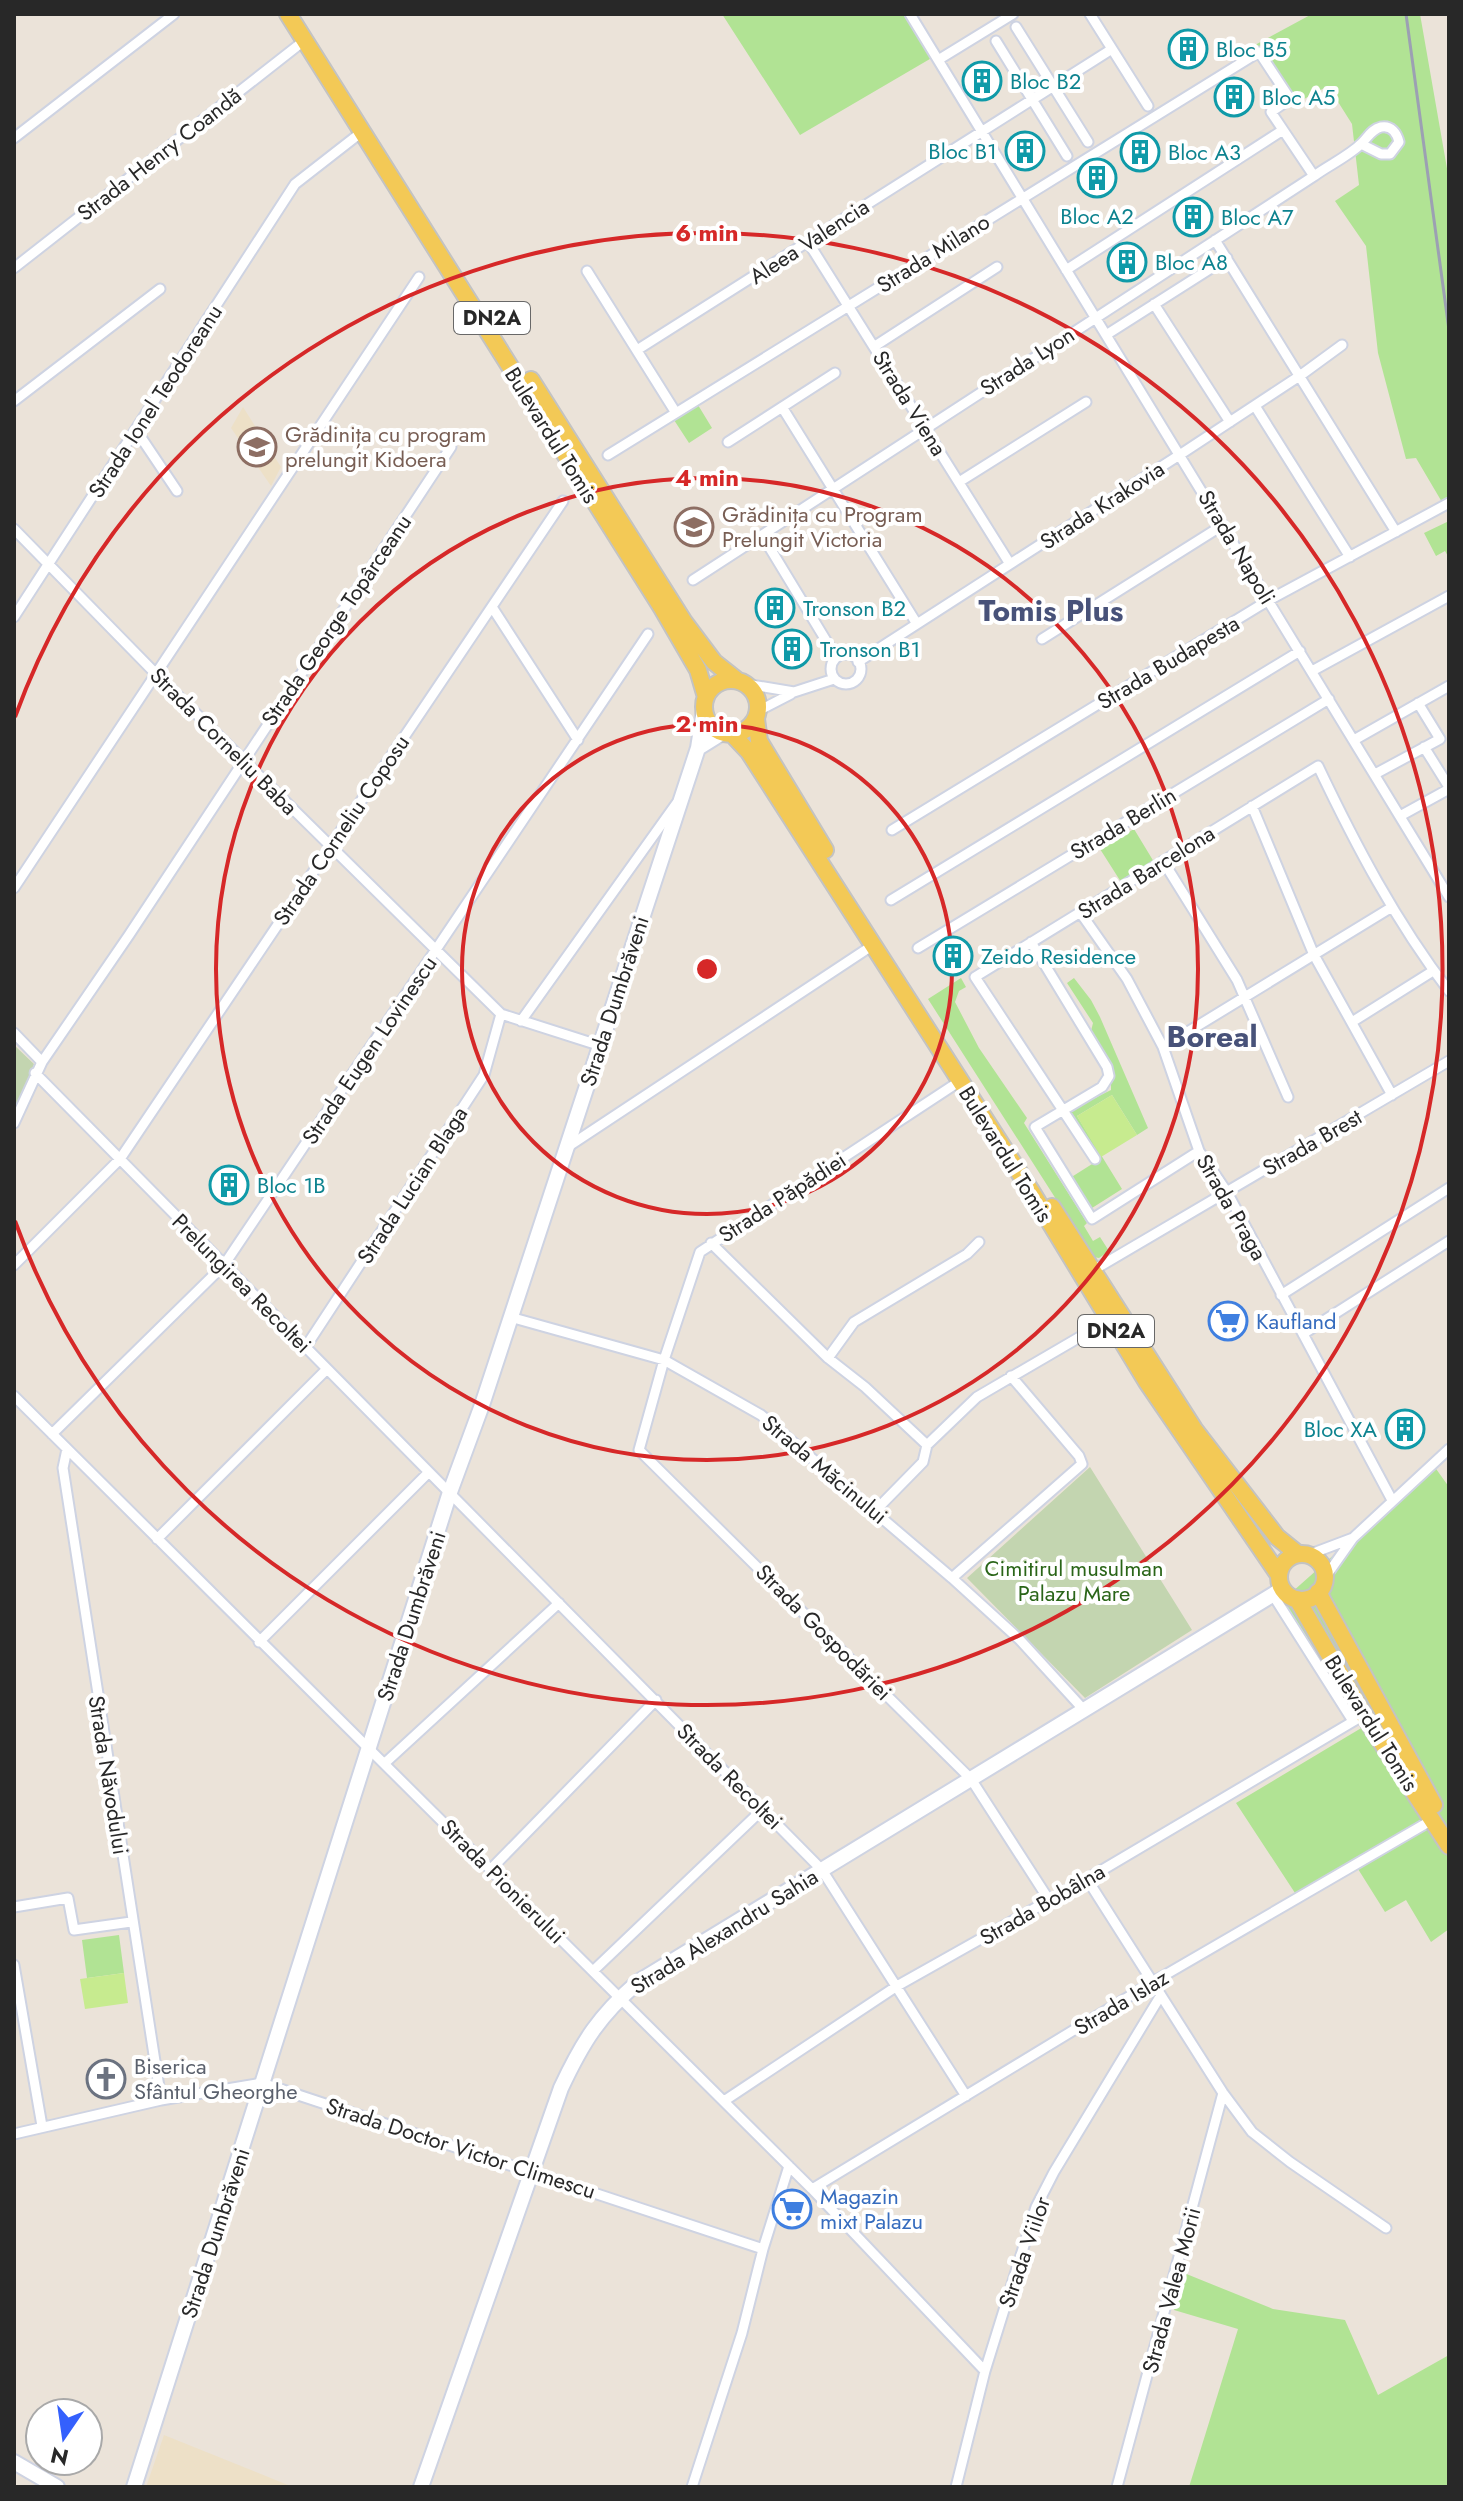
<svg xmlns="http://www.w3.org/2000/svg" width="1463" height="2501" viewBox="0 0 1463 2501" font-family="Jost,sans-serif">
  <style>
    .education { fill: #ede0c7 }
    .green { fill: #b1e394 }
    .cemetery { fill: #c3d5b0 }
    .pitch { fill: #c7eb8f }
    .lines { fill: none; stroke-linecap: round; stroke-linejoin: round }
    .street-casing { stroke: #ced3e2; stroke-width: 13 }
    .secondary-casing { stroke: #ced3e2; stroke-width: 18 }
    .primary-casing { stroke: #c3c3c3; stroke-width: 20 }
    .street { stroke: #fff; stroke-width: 9 }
    .secondary { stroke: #fff; stroke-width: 14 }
    .primary { stroke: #f3c956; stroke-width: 16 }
    .rail { stroke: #9ca0b3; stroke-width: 3 }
    .ring { fill: none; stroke: #d62828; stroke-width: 4 }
    .labels { text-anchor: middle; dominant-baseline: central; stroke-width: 8; stroke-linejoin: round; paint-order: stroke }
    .shield { fill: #fff; stroke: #686868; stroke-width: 2 }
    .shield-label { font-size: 20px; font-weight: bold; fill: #282828 }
    .culture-label { font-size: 22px; fill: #0d838f; stroke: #fff; text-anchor: start }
    .street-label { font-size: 22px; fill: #282828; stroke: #fff }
    .education-label { font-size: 22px; fill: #785e54; stroke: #fff; text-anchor: start }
    .shop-label { font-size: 22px; fill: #366cbe; stroke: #fff; text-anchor: start }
    .park-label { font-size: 22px; fill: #2a6518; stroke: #fff }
    .worship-label { font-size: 22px; fill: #5b616d; stroke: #fff; text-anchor: start }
    .district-label { font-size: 30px; font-weight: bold; fill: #485279; stroke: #fff }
    .centre { fill: #d62828; stroke: #fff; stroke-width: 4 }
    .ring-label { font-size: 24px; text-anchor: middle; font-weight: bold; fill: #d62828; stroke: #fff; stroke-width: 8; stroke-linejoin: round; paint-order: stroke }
  </style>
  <rect width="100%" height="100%" fill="#ebe3d9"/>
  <!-- education -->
  <path class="education" d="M243,407L281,467L271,486L231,428Z
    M164,2435L293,2487H146Z"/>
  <!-- green -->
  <path class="green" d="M722,14H911L935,56L800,135Z
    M1312,14H1420L1449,180V514L1416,458L1406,459L1378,353L1366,246L1335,201L1359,185L1352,124L1328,86L1295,104L1255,45Z
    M698,405L712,428L689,443L674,420Z
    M1449,521V558L1445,551L1436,556L1424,533Z
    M1134,829L1154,862L1121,882L1100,849Z
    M961,978L966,987L959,991L955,1002L979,1048L1027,1118L1024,1123L1087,1223L1084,1226L1093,1241L1100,1237L1109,1251L1099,1258L1093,1257L928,999Z
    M1074,978L1091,1000L1100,1017L1148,1128L1137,1135L1112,1095L1077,1116L1122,1189L1092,1208L1087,1207L1070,1178L1100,1159L1069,1111L1111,1090V1070L1091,1031L1093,1023L1067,983Z
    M1434,1466L1449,1487V1929L1431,1942L1406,1900L1385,1912L1353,1861L1295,1893L1236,1803L1363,1727L1283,1600Z
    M119,1935L124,1973L87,1978L82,1940Z
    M1184,2273L1273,2309L1345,2320L1378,2395L1449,2355V2487H1189L1238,2329L1174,2310Z"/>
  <!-- cemetery -->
  <path class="cemetery" d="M14,1045L34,1064L14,1113Z
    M1090,1467L1192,1630L1085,1698L967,1578Z"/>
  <!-- pitch -->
  <path class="pitch" d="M1112,1095L1137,1135L1101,1157L1077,1116Z
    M124,1973L128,2003L85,2009L80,1979Z"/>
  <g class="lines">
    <!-- street casing -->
    <g class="street-casing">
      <path id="street" d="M910,14L1449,897
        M1090,14L1148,106
        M1016,27L1088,142
        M996,41L1067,156
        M938,60L1013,14
        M14,138L174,14
        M1215,240L1396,532
        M808,242L1010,564
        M14,268L305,40
        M1066,270L1283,130
        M587,271L676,413
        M1154,304L1230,422
        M1106,335L1227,258
        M875,346L997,267
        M637,350L1112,49
        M14,401L160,289
        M1255,406L1350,557
        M782,407L917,624
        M136,430L177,491
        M728,442L835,373
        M608,455L1259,52L1290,99L1271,112L1314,176
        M959,482L1086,402
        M14,529L156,674L501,1014L598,1045
        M762,535L836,657
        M693,580L1314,176C1329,165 1349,156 1362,143C1368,137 1372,129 1381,127C1391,125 1397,133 1399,142L1390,154H1381L1361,144
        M492,607L578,740
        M14,617L295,184L363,131
        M1042,639L1223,525
        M831 669a15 15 0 1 1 30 0a15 15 0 1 1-30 0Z
        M858,662L1181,454L1301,375L1342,345
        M1312,671L1449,596
        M746,684L794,692L834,679
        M758,711L791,694
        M1354,740L1449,686
        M1424,747L1449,787
        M1375,774L1440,739L1418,703
        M1252,806L1314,955L1392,1095
        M1400,816L1449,789
        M892,830L1269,600L1449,503
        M1163,861L1237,980L1288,1097
        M14,888L419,277
        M891,900L1300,651
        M1080,912L1127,979L1163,1047L1199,1151L1227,1192L1392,1500
        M1031,942L1107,1067L1109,1076L1102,1087L1035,1127L1092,1219L1199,1151
        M918,948L1329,699
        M521,1021L676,804
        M1352,1022L1433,971
        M14,1033L42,1062
        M1163,1047L1392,907
        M35,1073L822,1870L966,2096
        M960,1081L700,1252L664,1360L639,1450L971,1779L1049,1900
        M14,1123L42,1062L129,935L451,447
        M566,1148L873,945
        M1095,1159L975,977L1318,766C1355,844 1396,922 1449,991
        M711,1243L828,1358L865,1387L927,1445
        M14,1265L120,1159L563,501
        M1092,1271L1449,1061
        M1281,1295L1449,1188
        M510,1317L664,1360L761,1415L952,1578L1020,1640L1084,1710
        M1303,1334L1449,1241
        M305,1348L484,1075L501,1014
        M828,1358L854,1322L967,1254L979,1242
        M14,1396L812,2189L985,2371
        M52,1434L224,1265L648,634
        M67,1449L63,1468L161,2100
        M875,1511L923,1462L927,1445L977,1397L1109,1320
        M157,1539L327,1369
        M1308,1555L1353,1538
        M952,1578L1082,1464L1079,1456L1011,1376
        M1324,1579L1353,1538L1449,1449
        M1273,1595L1353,1721
        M259,1642L428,1473
        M385,1763L559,1603
        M491,1869L656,1700
        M1087,1879L1223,2093L1252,2132L1290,2162L1386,2228
        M14,1907L68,1898L74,1930L131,1922
        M14,1965L42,2126
        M593,1971L763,1809
        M724,2101L897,1986L1087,1879L1364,1715
        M14,2134L161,2100L262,2083L763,2249
        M812,2189L1153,1982L1432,1820
        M692,2487L742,2333L763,2249L789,2166
        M956,2487L985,2371L1036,2207L1054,2172L1161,1995
        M1117,2487L1223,2093"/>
    </g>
    <!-- secondary casing -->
    <g class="secondary-casing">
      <path id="secondary" d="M698,748L722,733
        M14,2462L57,2487
        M134,2487L450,1492L482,1405L698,748L704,710
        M421,2487L561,2088C583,2041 599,2016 638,1982L1282,1589"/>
    </g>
    <!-- primary casing -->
    <g class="primary-casing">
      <path id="primary" d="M288,14L662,608L698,670L706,697
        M531,380L684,622L714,662L738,681
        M704 707a27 27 0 1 1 54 0a27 27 0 1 1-54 0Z
        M756,719L759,741L825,850
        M732,734L749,752L1031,1191L1147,1382L1279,1575
        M1052,1207L1194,1429L1277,1537L1298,1554
        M1279 1577a23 23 0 1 1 46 0a23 23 0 1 1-46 0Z
        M1318,1592L1434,1805
        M1297,1599L1364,1715L1449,1846"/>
    </g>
    <!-- street -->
    <use href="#street" class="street"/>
    <!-- secondary -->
    <use href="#secondary" class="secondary"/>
    <!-- primary -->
    <use href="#primary" class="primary"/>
    <!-- rail -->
    <path class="rail" d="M1406,14L1449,330"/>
  </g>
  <!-- distance rings -->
  <g class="ring">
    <circle cx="707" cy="969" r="245"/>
    <circle cx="707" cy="969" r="491"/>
    <path d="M15 717A736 736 0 1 1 15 1221"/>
  </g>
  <!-- icons -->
  <defs>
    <g id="building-ring" transform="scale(2)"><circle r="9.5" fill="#fff" stroke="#0f9aa8" stroke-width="1.5"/><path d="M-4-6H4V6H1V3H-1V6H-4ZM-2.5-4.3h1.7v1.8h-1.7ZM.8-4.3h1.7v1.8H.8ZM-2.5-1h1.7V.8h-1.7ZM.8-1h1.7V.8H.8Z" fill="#0f9aa8"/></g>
    <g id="school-ring" transform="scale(2)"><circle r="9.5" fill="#fff" stroke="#8d6e63" stroke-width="1.5"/><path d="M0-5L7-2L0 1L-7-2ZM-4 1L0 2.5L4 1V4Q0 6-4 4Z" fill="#8d6e63"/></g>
    <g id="supermarket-ring" transform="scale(2)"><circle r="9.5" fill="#fff" stroke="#3f7fe0" stroke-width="1.5"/><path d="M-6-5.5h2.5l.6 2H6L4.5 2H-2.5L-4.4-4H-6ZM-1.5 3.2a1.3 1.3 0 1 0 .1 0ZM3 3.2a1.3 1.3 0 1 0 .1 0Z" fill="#3f7fe0"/></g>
    <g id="church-ring" transform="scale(2)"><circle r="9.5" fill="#fff" stroke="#6b7280" stroke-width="1.5"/><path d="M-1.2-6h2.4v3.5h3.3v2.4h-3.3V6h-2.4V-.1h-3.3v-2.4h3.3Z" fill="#6b7280"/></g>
  </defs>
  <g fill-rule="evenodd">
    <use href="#building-ring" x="1188" y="49"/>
    <use href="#building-ring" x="982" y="81"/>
    <use href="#building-ring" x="1234" y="97"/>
    <use href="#building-ring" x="1025" y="151"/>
    <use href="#building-ring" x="1140" y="152"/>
    <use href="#building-ring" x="1097" y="178"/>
    <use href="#building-ring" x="1193" y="217"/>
    <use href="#building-ring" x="1127" y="262"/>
    <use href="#school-ring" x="257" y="447"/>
    <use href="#school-ring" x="694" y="527"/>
    <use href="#building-ring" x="775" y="608"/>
    <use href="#building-ring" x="792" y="649"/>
    <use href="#building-ring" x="953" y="956"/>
    <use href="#building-ring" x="229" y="1185"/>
    <use href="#supermarket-ring" x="1228" y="1321"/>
    <use href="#building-ring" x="1405" y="1429"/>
    <use href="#church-ring" x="106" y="2079"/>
    <use href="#supermarket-ring" x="792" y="2209"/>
  </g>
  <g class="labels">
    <!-- shield labels -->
    <g class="shield">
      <rect x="454" y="302" width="76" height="32" rx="6"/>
      <rect x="1078" y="1315" width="76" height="32" rx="6"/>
    </g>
    <g class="shield-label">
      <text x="492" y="318">DN2A</text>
      <text x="1116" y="1331">DN2A</text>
    </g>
    <!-- culture labels -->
    <g class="culture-label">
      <text x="1216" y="49">Bloc B5</text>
      <text x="1010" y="81">Bloc B2</text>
      <text x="1262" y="97">Bloc A5</text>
      <text x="997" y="151" text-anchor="end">Bloc B1</text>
      <text x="1168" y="152">Bloc A3</text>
      <text x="1097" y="216" text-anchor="middle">Bloc A2</text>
      <text x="1221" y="217">Bloc A7</text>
      <text x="1155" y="262">Bloc A8</text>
      <text x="803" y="608">Tronson B2</text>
      <text x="820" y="649">Tronson B1</text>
      <text x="981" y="956">Zeido Residence</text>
      <text x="257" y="1185">Bloc 1B</text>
      <text x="1377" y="1429" text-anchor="end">Bloc XA</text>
    </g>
    <!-- street labels -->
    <g class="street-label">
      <text transform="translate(159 154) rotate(-38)">Strada Henry Coandă</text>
      <text transform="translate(809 241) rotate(-33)">Aleea Valencia</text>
      <text transform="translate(933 253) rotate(-32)">Strada Milano</text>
      <text transform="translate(1027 361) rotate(-33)">Strada Lyon</text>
      <text transform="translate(155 401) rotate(-57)">Strada Ionel Teodoreanu</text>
      <text transform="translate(910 403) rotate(58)">Strada Viena</text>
      <text transform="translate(552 435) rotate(58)">Bulevardul Tomis</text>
      <text transform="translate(1102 505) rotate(-33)">Strada Krakovia</text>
      <text transform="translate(1237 547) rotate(59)">Strada Napoli</text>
      <text transform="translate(336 620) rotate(-56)">Strada George Topârceanu</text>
      <text transform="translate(1168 662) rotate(-31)">Strada Budapesta</text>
      <text transform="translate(224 741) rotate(45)">Strada Corneliu Baba</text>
      <text transform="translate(1123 823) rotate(-31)">Strada Berlin</text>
      <text transform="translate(341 830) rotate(-56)">Strada Corneliu Coposu</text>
      <text transform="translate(1146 872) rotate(-32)">Strada Barcelona</text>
      <text transform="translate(614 1001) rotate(-72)">Strada Dumbrăveni</text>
      <text transform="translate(369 1050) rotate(-56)">Strada Eugen Lovinescu</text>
      <text transform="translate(1312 1142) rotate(-30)">Strada Brest</text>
      <text transform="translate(1006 1154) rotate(58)">Bulevardul Tomis</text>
      <text transform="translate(412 1185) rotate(-57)">Strada Lucian Blaga</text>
      <text transform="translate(782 1197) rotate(-33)">Strada Păpădiei</text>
      <text transform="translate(1232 1207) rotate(60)">Strada Praga</text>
      <text transform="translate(242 1283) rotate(45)">Prelungirea Recoltei</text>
      <text transform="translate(825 1469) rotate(40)">Strada Măcinului</text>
      <text transform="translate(411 1616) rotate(-72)">Strada Dumbrăveni</text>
      <text transform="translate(824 1632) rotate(45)">Strada Gospodăriei</text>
      <text transform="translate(1372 1723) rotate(58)">Bulevardul Tomis</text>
      <text transform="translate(109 1775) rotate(81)">Strada Năvodului</text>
      <text transform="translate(730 1776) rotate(45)">Strada Recoltei</text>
      <text transform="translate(503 1881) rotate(45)">Strada Pionierului</text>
      <text transform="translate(1042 1904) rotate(-30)">Strada Bobâlna</text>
      <text transform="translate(724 1931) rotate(-32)">Strada Alexandru Sahia</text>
      <text transform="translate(1121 2002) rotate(-31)">Strada Islaz</text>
      <text transform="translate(461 2148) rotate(18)">Strada Doctor Victor Climescu</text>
      <text transform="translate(215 2233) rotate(-72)">Strada Dumbrăveni</text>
      <text transform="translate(1024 2252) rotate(-71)">Strada Viilor</text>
      <text transform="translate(1171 2290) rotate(-75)">Strada Valea Morii</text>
    </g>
    <!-- education labels -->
    <g class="education-label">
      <text x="285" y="434">Grădinița cu program<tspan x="285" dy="25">prelungit Kidoera</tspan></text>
      <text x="722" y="514">Grădinița cu Program<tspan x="722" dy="25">Prelungit Victoria</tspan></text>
    </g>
    <!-- shop labels -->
    <g class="shop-label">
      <text x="1256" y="1321">Kaufland</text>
      <text x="820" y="2196">Magazin<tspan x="820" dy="25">mixt Palazu</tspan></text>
    </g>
    <!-- park labels -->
    <g class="park-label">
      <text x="1074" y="1568">Cimitirul musulman<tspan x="1074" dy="25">Palazu Mare</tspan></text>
    </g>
    <!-- worship labels -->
    <g class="worship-label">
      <text x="134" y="2066">Biserica<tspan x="134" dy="25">Sfântul Gheorghe</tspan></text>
    </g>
    <!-- district labels -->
    <g class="district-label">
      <text x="1051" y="610">Tomis Plus</text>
      <text x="1212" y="1036">Boreal</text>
    </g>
  </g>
  <circle cx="707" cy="969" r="12" class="centre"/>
  <g class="ring-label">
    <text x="707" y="241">6 min</text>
    <text x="707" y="486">4 min</text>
    <text x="707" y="732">2 min</text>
  </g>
  <!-- border -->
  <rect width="1463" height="2501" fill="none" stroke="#282828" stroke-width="32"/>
  <!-- north arrow -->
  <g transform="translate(64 2437) rotate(193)"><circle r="38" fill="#ffffff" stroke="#a9a9a9" stroke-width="2"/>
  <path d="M0-6L14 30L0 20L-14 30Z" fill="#3460fd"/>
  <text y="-12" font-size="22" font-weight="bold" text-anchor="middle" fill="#282828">N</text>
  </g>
</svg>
